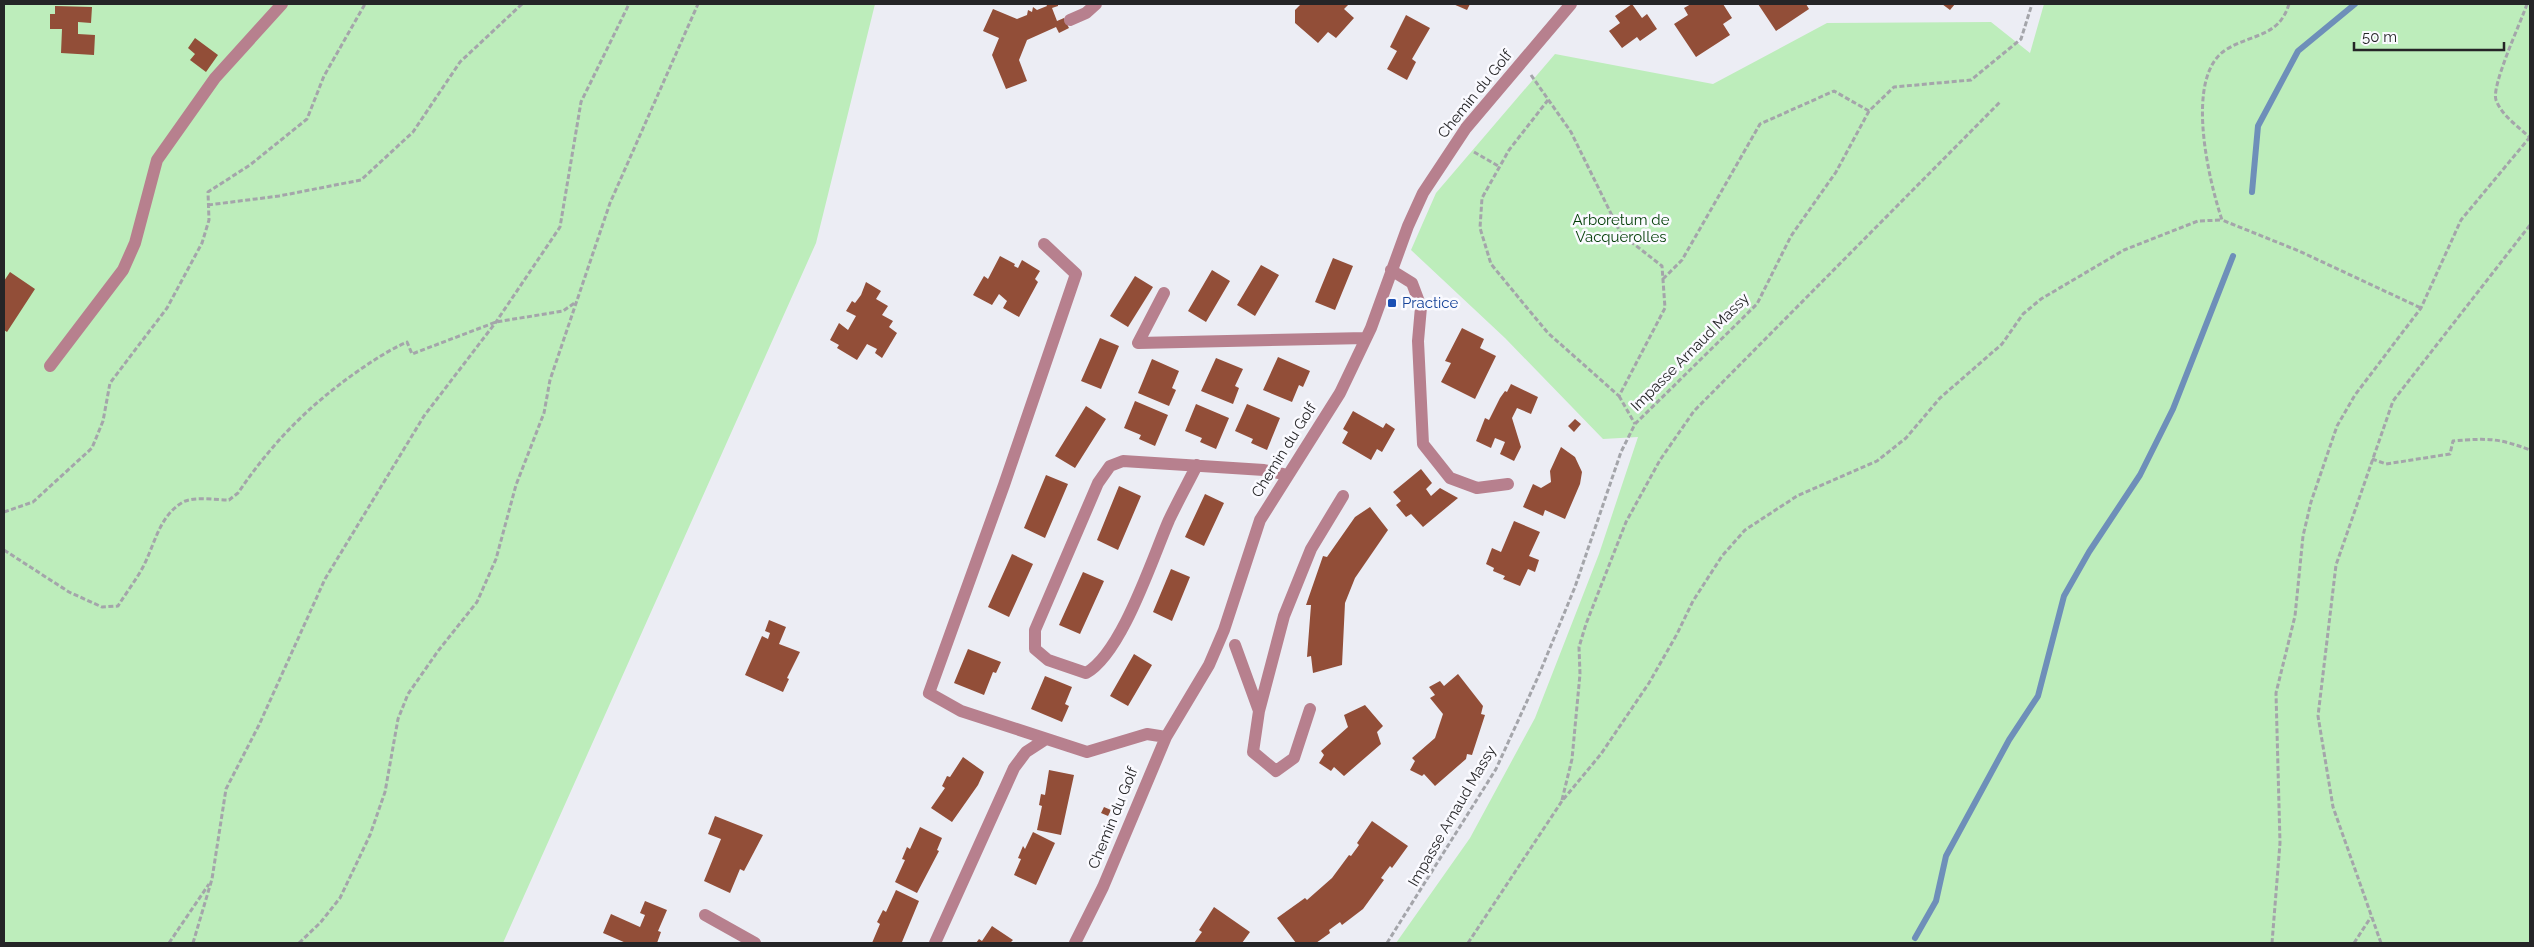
<svg xmlns="http://www.w3.org/2000/svg" width="2534" height="947" viewBox="0 0 2534 947" font-family="Raleway,sans-serif">
  <style>
    .green { fill: #bdedbb }
    .lines { fill: none; stroke-linecap: round; stroke-linejoin: round }
    .stream { stroke: #6e8fb9; stroke-width: 6 }
    .building { fill: #924e38 }
    .path { stroke: #a4a5aa; stroke-width: 3; stroke-dasharray: 5 2.5; stroke-linecap: butt }
    .minor { stroke: #b7808e; stroke-width: 12 }
    .transit-dot { fill: #1a4fb4; stroke: #fafaff; stroke-width: 2 }
    .labels { text-anchor: middle; dominant-baseline: central; stroke-width: 5; stroke-linejoin: round; paint-order: stroke }
    .street-label { font-size: 15px; fill: #252527; stroke: #fafaff }
    .park-label { font-size: 15px; fill: #023e06; stroke: #fafaff }
    .transit-label { font-size: 15px; fill: #164399; stroke: #fafaff; text-anchor: start }
  </style>
  <rect width="100%" height="100%" fill="#ecedf4"/>
  <!-- green -->
  <path class="green" d="M4,4H875L816,243L503,943H4Z
    M2044,4H2530V943H1396L1470,838L1535,718L1599,554L1638,437L1603,439L1505,338L1411,250L1436,193L1555,54L1713,84L1827,23L1991,22L2030,53Z"/>
  <g class="lines">
    <!-- stream -->
    <path class="stream" d="M2252,192L2258,126L2298,51L2355,4
      M1915,938L1936,901L1946,856L2009,740L2038,696L2064,596L2089,552L2140,475L2173,409L2233,256"/>
  </g>
  <!-- building -->
  <path class="building" d="M1046,4H1058V6L1052,8L1057,21L1064,18L1069,28L1059,33L1056,27L1027,40L1019,60L1027,81L1006,89L992,55L999,38L983,31L993,9L1017,19L1027,15L1028,10L1032,12L1033,7L1037,10L1047,6Z
    M1301,4H1349L1344,9L1354,18L1336,38L1328,32L1318,43L1295,23V10Z
    M1453,4H1470L1467,10Z
    M1632,4L1642,18L1647,14L1657,29L1640,41L1637,37L1622,48L1609,31L1620,23L1615,16Z
    M1691,4H1723L1732,18L1723,24L1730,35L1696,57L1674,24L1688,15L1684,8Z
    M1758,4H1806L1809,9L1776,31Z
    M1942,4H1955L1950,10Z
    M55,6L92,7L91,23L78,22V34L95,35L94,55L61,53L62,29H50V14H55Z
    M1406,15L1430,28L1412,59L1416,62L1407,80L1387,69L1397,51L1390,47Z
    M195,38L218,55L206,72L190,60L195,54L188,48Z
    M1000,256L1015,264L1014,266L1018,268L1022,260L1040,271L1035,279L1038,282L1019,317L1003,308L1007,301L999,294L992,305L973,295L984,276L988,279Z
    M1333,258L1353,266L1335,310L1315,302Z
    M1261,265L1279,275L1255,316L1237,305Z
    M1212,270L1230,281L1206,322L1188,311Z
    M10,272L35,289L7,332L4,330V281Z
    M1135,276L1153,287L1128,327L1110,316Z
    M866,282L881,291L876,299L888,306L882,315L893,321L889,327L897,333L882,358L875,353L877,349L867,344L857,360L837,348L839,345L830,340L839,323L848,330L856,316L846,311L852,301L855,303L861,295Z
    M1462,328L1484,339L1480,348L1496,356L1475,399L1441,382L1451,363L1445,361Z
    M1100,338L1119,346L1101,389L1081,381Z
    M1278,357L1310,371L1303,387L1299,385L1292,402L1263,390Z
    M1216,358L1243,369L1235,386L1239,388L1233,404L1201,391Z
    M1152,359L1179,371L1172,388L1176,390L1169,406L1138,393Z
    M1511,384L1538,397L1531,414L1517,408L1512,418L1521,447L1514,461L1500,454L1505,442L1495,438L1491,448L1476,441L1485,418L1489,420L1500,398L1505,391L1507,392Z
    M1135,401L1168,415L1155,446L1139,439L1141,435L1124,428Z
    M1196,404L1229,418L1216,449L1200,442L1202,438L1185,431Z
    M1247,404L1280,418L1267,450L1251,443L1253,439L1235,431Z
    M1086,406L1106,419L1075,468L1055,456Z
    M1353,411L1383,428L1386,423L1395,429L1382,452L1377,449L1371,460L1342,443L1348,432L1343,429Z
    M1575,419L1581,424L1574,432L1568,426Z
    M1561,447L1575,457L1582,472L1580,484L1565,519L1545,510L1543,516L1523,507L1533,484L1541,488L1551,482L1550,471Z
    M1421,469L1432,483L1426,489L1431,496L1440,488L1458,498L1423,527L1411,514L1406,517L1396,505L1401,501L1393,492Z
    M1046,475L1068,484L1045,538L1024,528Z
    M1119,486L1141,496L1118,550L1097,540Z
    M1205,494L1224,503L1204,546L1185,537Z
    M1370,507L1388,530L1355,578L1345,603L1342,665L1313,673L1311,656L1307,657L1311,605H1306L1323,556L1327,557L1355,517Z
    M1514,521L1540,532L1529,556L1539,560L1535,572L1528,569L1520,586L1503,579L1505,576L1493,571L1494,568L1486,564L1492,548L1501,552Z
    M1012,554L1033,564L1009,617L988,607Z
    M1171,569L1190,577L1172,621L1153,612Z
    M1083,572L1104,581L1080,634L1059,625Z
    M769,620L786,627L779,644L800,652L787,678L789,679L783,692L745,675L762,636L768,639L770,633L765,631Z
    M968,649L1001,662L996,673L993,672L984,695L954,683Z
    M1134,654L1152,665L1128,706L1110,696Z
    M1458,674L1483,706L1481,714L1485,715L1472,755L1467,754L1466,759L1435,786L1424,774L1422,776L1410,770L1415,761L1412,758L1435,738L1443,714L1430,698L1435,695L1429,687L1440,681L1444,686Z
    M1045,676L1072,687L1065,704L1069,706L1062,722L1031,709Z
    M1365,705L1383,726L1377,732L1381,744L1344,776L1334,767L1331,771L1319,763L1324,755L1321,751L1348,727L1344,715Z
    M963,757L984,772L978,785L952,822L931,808L945,788L942,786L947,776L950,777Z
    M1049,770L1074,775L1061,835L1037,830L1042,806L1039,805L1041,794L1045,795Z
    M1104,807L1111,810L1108,816L1101,813Z
    M715,816L763,835L744,871L740,869L730,893L704,881L721,839L708,834Z
    M1372,821L1408,846L1392,868L1390,866L1381,878L1384,880L1363,909L1342,925L1340,922L1329,930L1330,933L1316,943H1296L1277,918L1305,898L1307,900L1332,878L1349,855L1351,856L1359,845L1357,843Z
    M920,827L942,838L937,850L939,851L917,893L895,882L905,860L902,859L907,847L910,849Z
    M1033,832L1055,843L1036,885L1014,875L1021,859L1018,858L1023,846L1025,849Z
    M896,890L919,901L902,942L872,943L880,924L877,922L883,910L886,912Z
    M645,901L667,910L658,931L661,932L657,943H626L603,933L611,914L640,927L645,915L640,913Z
    M1214,907L1250,932L1242,943H1194L1202,932L1199,930Z
    M992,926L1013,940L1010,943H976L979,939L982,941Z"/>
  <g class="lines">
    <!-- path -->
    <path class="path" d="M2289,4C2279,37 2252,34 2227,49C2183,75 2209,181 2222,220L2299,251L2421,308
      M2527,4C2521,22 2491,86 2496,100C2502,116 2518,126 2530,138
      M1531,75L1571,132L1621,234L1662,266L1665,308L1619,396L1548,333L1523,303L1491,264L1480,228L1482,198L1509,150L1548,100
      M1474,152L1500,167
      M208,205L279,196L361,180L413,132L460,62L522,4
      M1663,279L1682,260L1760,124L1834,91L1869,111
      M1619,396L1635,424
      M2372,459L2386,464L2450,454L2453,441C2487,438 2499,438 2530,450
      M4,512L33,502L92,448L103,421L110,383L167,308L202,243L209,220L208,192L250,165L307,119L324,76L365,4
      M4,550L69,592L102,607L118,606C126,593 136,580 143,567C155,544 159,516 183,502C195,496 216,500 229,500L238,493C272,443 308,406 358,371C374,360 389,350 407,342L412,354L496,322L563,311L576,302
      M1562,800L1572,759L1580,674L1579,647L1586,624L1626,522L1660,460L1694,411L2001,101
      M169,943L209,884
      M193,943L212,879L226,789L259,725L325,579L424,416L496,322L560,227L581,102L629,4
      M299,943L320,923L340,898L370,835L385,792L398,719L408,694L438,651L477,602L496,559L516,485L544,413L550,380L610,203L698,4
      M1387,943L1496,769L1538,677L1575,587L1621,452L1635,424L1757,304L1791,236L1836,172L1869,111L1894,87L1971,80L2021,39L2032,4
      M1468,943L1562,801L1601,754L1649,683L1677,634L1693,601L1722,556L1745,530L1797,496L1877,461L1906,438L1940,398L2002,344L2023,314L2041,299L2124,250L2198,221L2222,220
      M2272,943L2280,843L2276,693L2295,616L2303,536L2311,502L2337,426L2355,395L2421,308L2461,220L2530,137
      M2354,943L2371,917
      M2381,943L2333,807L2318,716L2336,565L2393,401L2530,225"/>
    <!-- minor -->
    <path class="minor" d="M1070,20L1086,13L1096,4
      M1044,244L1076,274L1004,485L929,693L961,711L1087,752L1147,734L1166,737
      M1391,270L1412,283L1421,307L1418,341L1423,444L1450,478L1477,488L1508,484
      M1164,293L1138,343L1366,338
      M50,366L123,270L135,243L157,160L215,78L282,4
      M1197,465C1188,483 1178,501 1169,520C1152,559 1122,653 1086,673L1048,660L1035,649V630L1098,483L1110,466L1123,461L1264,470L1288,475
      M1235,645L1259,711
      M1310,709L1294,758L1276,771L1253,752L1259,711L1284,616L1311,549L1343,496
      M705,915L755,943
      M935,943L1014,768L1026,752L1046,739
      M1075,943L1103,887L1166,737L1209,665L1224,630L1260,520L1340,393L1371,328L1408,226L1423,193L1466,128L1571,4"/>
  </g>
  <!-- markers -->
  <rect class="transit-dot" x="1387" y="298" width="10" height="10" rx="2.5"/>
  <g class="labels">
    <!-- street labels -->
    <g class="street-label">
      <text transform="translate(1475 94) rotate(-51)">Chemin du Golf</text>
      <text transform="translate(1690 352) rotate(-45)">Impasse Arnaud Massy</text>
      <text transform="translate(1284 450) rotate(-58)">Chemin du Golf</text>
      <text transform="translate(1452 816) rotate(-60)">Impasse Arnaud Massy</text>
      <text transform="translate(1113 818) rotate(-68)">Chemin du Golf</text>
    </g>
    <!-- park labels -->
    <g class="park-label">
      <text x="1621" y="220">Arboretum de<tspan x="1621" dy="17">Vacquerolles</tspan></text>
    </g>
    <!-- transit labels -->
    <g class="transit-label">
      <text x="1402" y="303">Practice</text>
    </g>
  </g>
  <!-- border -->
  <rect width="2534" height="947" fill="none" stroke="#252527" stroke-width="10"/>
  <!-- scale -->
  <path d="M2354 42v8h150v-8" fill="none" stroke="#252527" stroke-width="2.5"/>
  <text x="2362" y="42" font-size="15" fill="#252527" stroke="#fafaff" stroke-width="4" paint-order="stroke">50 m</text>
</svg>
